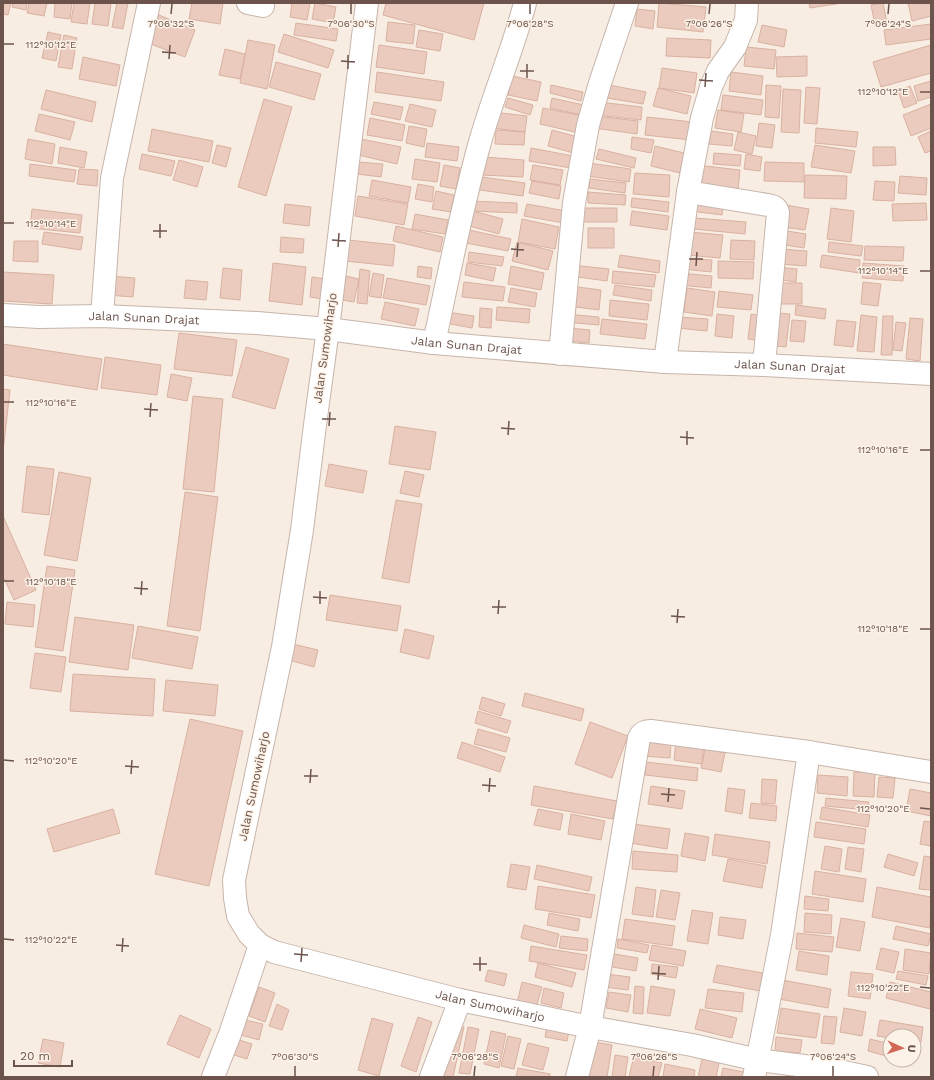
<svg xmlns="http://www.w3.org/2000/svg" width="934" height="1080" viewBox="0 0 934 1080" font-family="'Work Sans',sans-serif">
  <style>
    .building { fill: #eacbbe; stroke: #dab1a0 }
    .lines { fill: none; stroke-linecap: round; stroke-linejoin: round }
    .minor-casing { stroke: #c7b5ab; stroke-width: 24 }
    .minor { stroke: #fff; stroke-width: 22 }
    .ticks { fill: none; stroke: #6c544c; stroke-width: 1.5 }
    .labels { text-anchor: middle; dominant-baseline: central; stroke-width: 3; stroke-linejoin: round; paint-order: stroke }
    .street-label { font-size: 12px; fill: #6c544c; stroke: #fcf2e7 }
    .ticks-label { font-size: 10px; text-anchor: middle; fill: #6c544c; stroke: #fcf2e7; stroke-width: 3; stroke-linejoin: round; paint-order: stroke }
  </style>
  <rect width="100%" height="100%" fill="#f8ede2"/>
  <!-- building -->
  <path class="building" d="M3,3H11L8,15L3,14Z
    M13,3H27L26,10L12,7Z
    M29,3H47L44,16L27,13Z
    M55,3H72L70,19L54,17Z
    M74,3H90L87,24L71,22Z
    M95,3H111L108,26L92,24Z
    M117,3H128L123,29L112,27Z
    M192,3H223L220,24L189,19Z
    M292,3H310L307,20L290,17Z
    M315,3L336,7L333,23L312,19Z
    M386,3H484L474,40L383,15Z
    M659,3L706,7L703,32L657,27Z
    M809,3H842L810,8Z
    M883,3L887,23L875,25L871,5Z
    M908,3H931V16L912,21Z
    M637,9L655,11L653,29L635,26Z
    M159,15L195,30L185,57L148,43Z
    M388,22L415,25L413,44L386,41Z
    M296,23L338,29L336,41L294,35Z
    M931,24V39L886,45L884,30Z
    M762,25L787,30L784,47L758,42Z
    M419,30L443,34L440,51L416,47Z
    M48,32L61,35L56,61L42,58Z
    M284,34L334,50L328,68L278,52Z
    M64,35L77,38L72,69L58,67Z
    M667,38L711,40L710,58L666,56Z
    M248,40L275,45L267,89L240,83Z
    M379,45L427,52L424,74L376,67Z
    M931,45V73L881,87L873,62Z
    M746,47L776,50L774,69L744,66Z
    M225,49L245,54L240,79L219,75Z
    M807,56V76L777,77L776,57Z
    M83,57L120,65L116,86L79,79Z
    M276,62L321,74L314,100L269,87Z
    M662,68L697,73L694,93L659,88Z
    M377,72L444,82L441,101L375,92Z
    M731,72L763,76L761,95L729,91Z
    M512,76L541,82L537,101L508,95Z
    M931,81V97L918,101L914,86Z
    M551,85L583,92L581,101L550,93Z
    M609,85L646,92L643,104L607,98Z
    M766,85L781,86L779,118L765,117Z
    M910,86L917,103L904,108L898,91Z
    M806,87L820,88L817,124L804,123Z
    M658,88L691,96L687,114L653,106Z
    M783,89L801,90L799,133L781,132Z
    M46,90L96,102L92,122L41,109Z
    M723,95L763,100L761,115L721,110Z
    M508,98L533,105L530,115L505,107Z
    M552,98L584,105L582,115L550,108Z
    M264,99L292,107L266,196L238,187Z
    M374,102L403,107L400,120L371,114Z
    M599,102L642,107L641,120L597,115Z
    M410,104L436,110L432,127L405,121Z
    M931,104V128L911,136L903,115Z
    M543,108L583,116L579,133L540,124Z
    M718,110L744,114L741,132L715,128Z
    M493,112L527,116L525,132L492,128Z
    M39,114L75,122L70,140L35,131Z
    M595,116L638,121L637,134L594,128Z
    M647,117L693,122L691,140L645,135Z
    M370,118L405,125L402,141L367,135Z
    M759,123L775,125L772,148L756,146Z
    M409,126L427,129L424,147L406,143Z
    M816,128L858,132L856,147L815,143Z
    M152,129L213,141L209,162L148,151Z
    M496,130L525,132L524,145L495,144Z
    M552,130L582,138L577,154L548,146Z
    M711,131L733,134L732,146L709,144Z
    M931,131V151L925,153L918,137Z
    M738,132L756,136L752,154L734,150Z
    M632,137L654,140L651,153L631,149Z
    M28,139L55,144L52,164L25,159Z
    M361,139L401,147L397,164L358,155Z
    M427,143L459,147L457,161L425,157Z
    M217,145L231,148L226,167L212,163Z
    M815,145L855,151L851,173L811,167Z
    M655,146L684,153L680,173L651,166Z
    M60,147L87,152L84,168L58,163Z
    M873,147H895L896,165L873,166Z
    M531,148L573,156L571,168L529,161Z
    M599,149L636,158L634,168L596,159Z
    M714,153L741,155L740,166L713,164Z
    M142,154L175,161L171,176L139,169Z
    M746,154L762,157L760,171L744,169Z
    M484,157L524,160L523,177L482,175Z
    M415,159L440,163L437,182L412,179Z
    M179,160L203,167L197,187L173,180Z
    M358,162L383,164L381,177L357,174Z
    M765,162L804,163V182L764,181Z
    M589,163L631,169L629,182L587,176Z
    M30,164L76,170L74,182L29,176Z
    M444,165L460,168L456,189L440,186Z
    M533,165L563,170L560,185L530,180Z
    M697,165L740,170L738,190L695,186Z
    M79,169L98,170L97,186L77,184Z
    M635,173L670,175L669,197L633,194Z
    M805,175L847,176L846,199L804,198Z
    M475,176L525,183L523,196L473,189Z
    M900,176L927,178L926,195L898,193Z
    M590,179L626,183L625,193L589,188Z
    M372,180L411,187L408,203L369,196Z
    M532,181L561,186L559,199L529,193Z
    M875,181L895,182L894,201L873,200Z
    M418,184L434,187L432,202L415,199Z
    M436,191L454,195L451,212L432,209Z
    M588,192L626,195L625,205L588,203Z
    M358,196L408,204L404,225L355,216Z
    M693,196L724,200L722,215L691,211Z
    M632,198L669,202L668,212L631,207Z
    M471,201L517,203V213L471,211Z
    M926,203L927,220L893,221L892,204Z
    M285,204L311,207L309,226L283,223Z
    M527,204L566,211L564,223L524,216Z
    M785,205L809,209L805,230L782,227Z
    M580,208H617V222H580Z
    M831,208L854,211L851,242L827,239Z
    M32,209L82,215L80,233L30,228Z
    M473,211L503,219L499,234L469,226Z
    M632,211L669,216L667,230L630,225Z
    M415,214L448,220L445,234L412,229Z
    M695,218L746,222L745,234L694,229Z
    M522,219L559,227L555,249L518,242Z
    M396,226L443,237L440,252L393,241Z
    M588,228H614V248H588Z
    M469,230L511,239L508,251L466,243Z
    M787,231L806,234L804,248L785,245Z
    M44,232L83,237L81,250L42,244Z
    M689,232L723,235L720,258L687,255Z
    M281,237L304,239L303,253L280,252Z
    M348,240L395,245L393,266L345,261Z
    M731,240L755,241L754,260L730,259Z
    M14,241H38V262L13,261Z
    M517,242L553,251L548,270L512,261Z
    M829,242L863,246L861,256L828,252Z
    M865,246L904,247L903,261L864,260Z
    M781,249L807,251L806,266L780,264Z
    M469,252L504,257L502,266L468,262Z
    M620,255L660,261L659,273L618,267Z
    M822,255L860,260L859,273L820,267Z
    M684,258L712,260L711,272L683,269Z
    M718,261L754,262L753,279L718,278Z
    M273,263L306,267L302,305L269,301Z
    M467,263L496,268L493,281L465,275Z
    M863,263L904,266L903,281L862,278Z
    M572,265L609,269L607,281L570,276Z
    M418,266L432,268L431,279L417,277Z
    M511,266L544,273L541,290L508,284Z
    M776,267L797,269L796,282L775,279Z
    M223,268L242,270L240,300L220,298Z
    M360,269L370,271L367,304L357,303Z
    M613,271L656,275L654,287L612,283Z
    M3,272L54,275L52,304L3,301Z
    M373,273L384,275L381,298L369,296Z
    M680,273L712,276L711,288L679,285Z
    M109,276L135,278L133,297L107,295Z
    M346,276L359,279L354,302L342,300Z
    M312,277L325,279L323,299L310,297Z
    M387,278L430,286L426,305L383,298Z
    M186,280L208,282L206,300L184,298Z
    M464,282L505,287L503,301L462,297Z
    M863,282L881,284L878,306L861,304Z
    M775,283H802V304H775Z
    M615,285L652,290L651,301L613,295Z
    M570,286L601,290L599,310L568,306Z
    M511,288L537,293L535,307L508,302Z
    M687,288L715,292L712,316L684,312Z
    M719,291L753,295L751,310L717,307Z
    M610,300L649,304L647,320L609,316Z
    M385,302L419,309L415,326L381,319Z
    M796,305L826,309L825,319L795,315Z
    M497,307L530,309L529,323L496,320Z
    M480,308L492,309L491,328L479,327Z
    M447,312L474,316L472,328L445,323Z
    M778,313L790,314L786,347L775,346Z
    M566,314L599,317V325L565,322Z
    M717,314L734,316L732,338L715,336Z
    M751,314L765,316L762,341L748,339Z
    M861,315L877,317L874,352L857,351Z
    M883,316H893L892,355H881Z
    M678,317L708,319L707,331L677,328Z
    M910,318L923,319L920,361L906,359Z
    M602,319L647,324L645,339L600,334Z
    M792,320L806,321L804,342L790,341Z
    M837,320L856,322L853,347L834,345Z
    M896,322L906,323L902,351L893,350Z
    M569,328L590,330L589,343L567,341Z
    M179,333L237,340L232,376L174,369Z
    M3,344L102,359L97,390L3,375Z
    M246,347L289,359L275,409L232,397Z
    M105,357L161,365L157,395L101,388Z
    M171,374L192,378L187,401L167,397Z
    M3,389L10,390L3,452Z
    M193,396L223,399L214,492L183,489Z
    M395,426L436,432L430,470L389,464Z
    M329,464L367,471L363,493L325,486Z
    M27,466L54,469L49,515L22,512Z
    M405,471L424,475L419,497L400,493Z
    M59,472L91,478L77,561L44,555Z
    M185,492L218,497L200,631L167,626Z
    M396,500L422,504L409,583L382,578Z
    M3,516L36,590L14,600L3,576Z
    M47,566L75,570L63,651L35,647Z
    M330,595L401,606L397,631L326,620Z
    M7,602L35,605L33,627L5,624Z
    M75,617L134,625L128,670L69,662Z
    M138,626L198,637L192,669L132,658Z
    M405,629L434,636L429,659L400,652Z
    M293,644L318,650L314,667L289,660Z
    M35,653L66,657L61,692L30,688Z
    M73,674L155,679L153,716L70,711Z
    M166,680L218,685L215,716L163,711Z
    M525,693L584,709L581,721L522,706Z
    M482,697L505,704L501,716L479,709Z
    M478,711L511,721L507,733L475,723Z
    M190,719L243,731L209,886L155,874Z
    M590,722L628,736L612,778L575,764Z
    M478,729L510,738L506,752L474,744Z
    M643,740L671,742L670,758L642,756Z
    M676,740L704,744L702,764L674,760Z
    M462,742L505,757L500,772L457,758Z
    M705,749L725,753L721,772L701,768Z
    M646,762L698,768L697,781L645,775Z
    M854,772L875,773L874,797L853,796Z
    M818,775L848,777L847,796L817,793Z
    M879,777L895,778L893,798L877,797Z
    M762,779L777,780L775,804L761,803Z
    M534,786L617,801L613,819L531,805Z
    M651,786L685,791L682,809L648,804Z
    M728,788L745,790L742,814L725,811Z
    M910,789L931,793V816L906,811Z
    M826,798L869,802L868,810L825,806Z
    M751,803L777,806L776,821L749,818Z
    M822,807L870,815L868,827L820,819Z
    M113,809L120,833L54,852L47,829Z
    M538,809L563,814L560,830L534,825Z
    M571,814L605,821L601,840L568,834Z
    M924,821L931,822V846L920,844Z
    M816,822L866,829L864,844L814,837Z
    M633,824L670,829L667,849L630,843Z
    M685,833L709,837L705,861L681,856Z
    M715,834L770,842L767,864L712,855Z
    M825,846L842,849L839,872L821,869Z
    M848,847L864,849L861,872L845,869Z
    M633,851L678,855L677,872L632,869Z
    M888,854L918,863L914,876L884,867Z
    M924,856L931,857V890L919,889Z
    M728,859L766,866L762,888L723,881Z
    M511,864L530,867L526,890L507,887Z
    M537,865L592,877L589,891L534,879Z
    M815,871L866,879L863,902L812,894Z
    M538,886L595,895L591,918L535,909Z
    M636,887L656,890L653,917L632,914Z
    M877,887L931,897L930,928L872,917Z
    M661,890L680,893L675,920L656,917Z
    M805,896L829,899L828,911L804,909Z
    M692,910L713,913L708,944L687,941Z
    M549,913L580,919L578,931L547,925Z
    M805,913L832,915L831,934L804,932Z
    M720,917L746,920L743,939L718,935Z
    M841,918L865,922L860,951L836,947Z
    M625,919L675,926L672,946L622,939Z
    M524,925L559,934L556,947L521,938Z
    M896,926L931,934L928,946L893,939Z
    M797,933L834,937L832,952L796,949Z
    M561,936L588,939L587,951L559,948Z
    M618,939L649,945L647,953L617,948Z
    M652,945L686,951L683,966L649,960Z
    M531,946L587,955L584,970L529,961Z
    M881,948L899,952L894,973L876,969Z
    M905,949L931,953L929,974L903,970Z
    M799,951L829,956L827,975L796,970Z
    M609,953L638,958L636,971L607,966Z
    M538,963L576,973L572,987L535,977Z
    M652,964L678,967L676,978L651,974Z
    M717,965L763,973L760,991L713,982Z
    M488,970L507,974L504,986L485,981Z
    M898,971L928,976L926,985L896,979Z
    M851,972L873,974L870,999L848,996Z
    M606,974L630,977L628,990L604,987Z
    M782,980L831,989L828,1008L779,999Z
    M522,982L542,987L536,1008L517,1003Z
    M890,982L931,992L930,1009L886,998Z
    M635,986L644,987L643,1014L633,1013Z
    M651,986L675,990L670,1016L647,1013Z
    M259,987L275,993L265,1022L249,1016Z
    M544,988L564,993L561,1008L541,1003Z
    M708,989L744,993L742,1012L705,1008Z
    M609,992L631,995L628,1012L606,1008Z
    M277,1004L289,1010L282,1030L269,1026Z
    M781,1008L820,1014L816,1038L777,1033Z
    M844,1008L866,1012L862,1036L840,1032Z
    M700,1009L737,1018L732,1038L695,1029Z
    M180,1015L211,1029L199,1058L167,1044Z
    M824,1016L837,1017L834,1044L821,1043Z
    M418,1017L432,1022L416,1072L401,1066Z
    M372,1018L393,1024L379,1076L358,1070Z
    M245,1020L263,1024L259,1040L241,1035Z
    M880,1020L923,1027L921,1042L914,1041V1036H890V1038L877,1036Z
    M453,1025L464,1027L453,1077H440Z
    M547,1026L569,1031L567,1041L545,1037Z
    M468,1027L479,1029L470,1074L459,1073Z
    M491,1031L506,1034L499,1068L484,1064Z
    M508,1036L521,1039L514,1069L501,1066Z
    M776,1037L802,1040L800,1053L775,1051Z
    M43,1039L64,1043L60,1067L38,1063Z
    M870,1039L890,1044V1057L868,1051Z
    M239,1040L252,1044L247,1059L234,1055Z
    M589,1041L612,1045L607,1077H583Z
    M528,1043L549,1048L543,1070L522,1065Z
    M704,1050L721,1054L716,1077H698Z
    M615,1055L628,1057L625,1077H612Z
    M634,1056L662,1063L658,1077H629Z
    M665,1064L695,1070L694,1077H663Z
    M518,1068L550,1074V1077H516Z
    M723,1068L749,1073L748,1077H721Z"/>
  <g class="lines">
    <!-- minor casing -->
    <g class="minor-casing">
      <g id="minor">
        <path d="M248,3L263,6"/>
        <path id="s1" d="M367,3L328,329L315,425L302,530L283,647L234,880L235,898L238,916L249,934L260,945L274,952L460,1000L590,1027L692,1045L758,1060L835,1070L867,1077"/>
        <path d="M688,192L768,205C773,206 777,207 778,213L764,365"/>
        <path id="s2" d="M3,315L39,317L102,316L257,323L328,329L434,343L665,362L764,365L931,374"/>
        <path d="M102,316L112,178L149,3"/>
        <path d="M434,343C448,279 460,216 477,153C490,102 512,54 525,3"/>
        <path d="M560,354L574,203L588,125L600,83L627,3"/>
        <path d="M665,362L688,192L702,118L711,87L718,71L735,47L746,20L747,3"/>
        <path d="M213,1077L230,1034L260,945"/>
        <path d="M431,1077L460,1000"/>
        <path d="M577,1077L590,1027L639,738C642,732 645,731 651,731L809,752L931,772"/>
        <path d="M754,1077L782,935L809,752"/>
      </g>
    </g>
    <!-- minor -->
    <use href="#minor" class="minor"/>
  </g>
  <!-- ticks -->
  <path class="ticks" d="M171,14L172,4M351,14V4M530,14V4M709,14L710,4M888,14L889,4M4,44H14M162,52L176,53M169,59L170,45M341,61L355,62M348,69V55M520,71H534M527,78V64M699,80L713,81M705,87L706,73M920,92H930M4,223H14M153,231H167M160,238V224M332,240L346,241M338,247L339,233M511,249L524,250M517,257L518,243M689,259H703M696,266L697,252M920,271H930M4,402H14M144,409L158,410M150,417L151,403M322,419H336M329,426L330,412M501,428L515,429M508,435L509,421M680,437L694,438M687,445V431M920,450H930M4,581H14M134,588L148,589M141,595L142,581M313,597L327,598M320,604V591M492,607H506M498,614L499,600M671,616L685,617M677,623L678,609M920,629H930M4,760L14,761M125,766L139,767M131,774L132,760M304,776H318M310,783L311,769M482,785L496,786M489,792L490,778M661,794L675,795M668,802L669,788M920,808L930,809M4,939L14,940M116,945L129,946M122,952L123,938M294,954L308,955M301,962L302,948M473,964H487M480,971V957M652,973L666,974M658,980L659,966M920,987L930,988M295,1076V1066M474,1076L475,1066M653,1076L654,1066M833,1076V1066"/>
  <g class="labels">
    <!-- street labels -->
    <g class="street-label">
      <text stroke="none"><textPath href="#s2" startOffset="141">Jalan Sunan Drajat</textPath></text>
      <text stroke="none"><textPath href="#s2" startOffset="465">Jalan Sunan Drajat</textPath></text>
      <text transform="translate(325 348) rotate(-82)">Jalan Sumowiharjo</text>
      <text stroke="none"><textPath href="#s2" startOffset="789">Jalan Sunan Drajat</textPath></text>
      <text transform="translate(254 786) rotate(-78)">Jalan Sumowiharjo</text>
      <text stroke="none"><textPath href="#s1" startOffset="1199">Jalan Sumowiharjo</textPath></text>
    </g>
  </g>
  <g class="ticks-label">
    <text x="171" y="27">7°06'32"S</text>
    <text x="351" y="27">7°06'30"S</text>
    <text x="530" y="27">7°06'28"S</text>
    <text x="709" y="27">7°06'26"S</text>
    <text x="888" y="27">7°06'24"S</text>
    <text x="51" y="48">112°10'12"E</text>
    <text x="883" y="95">112°10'12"E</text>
    <text x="51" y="227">112°10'14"E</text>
    <text x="883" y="274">112°10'14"E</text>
    <text x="51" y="406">112°10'16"E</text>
    <text x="883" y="453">112°10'16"E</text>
    <text x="51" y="585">112°10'18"E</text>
    <text x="883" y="632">112°10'18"E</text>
    <text x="51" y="764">112°10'20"E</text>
    <text x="883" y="812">112°10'20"E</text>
    <text x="51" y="943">112°10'22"E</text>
    <text x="883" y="991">112°10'22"E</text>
    <text x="295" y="1060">7°06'30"S</text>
    <text x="475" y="1060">7°06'28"S</text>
    <text x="654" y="1060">7°06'26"S</text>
    <text x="833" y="1060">7°06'24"S</text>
  </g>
  <!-- border -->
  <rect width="934" height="1080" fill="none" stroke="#6c544c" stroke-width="8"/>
  <!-- north arrow -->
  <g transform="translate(902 1048) rotate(93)"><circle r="19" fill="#fcf2e7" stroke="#c2b3a9"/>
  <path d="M0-3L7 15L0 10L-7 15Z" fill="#d26757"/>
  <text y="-6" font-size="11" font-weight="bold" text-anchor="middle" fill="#6c544c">U</text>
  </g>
  <!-- scale -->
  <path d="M14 1060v6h58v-6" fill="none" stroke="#6c544c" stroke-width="2"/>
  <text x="20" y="1060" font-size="12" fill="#6c544c" stroke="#fcf2e7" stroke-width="3" paint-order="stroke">20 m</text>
</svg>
